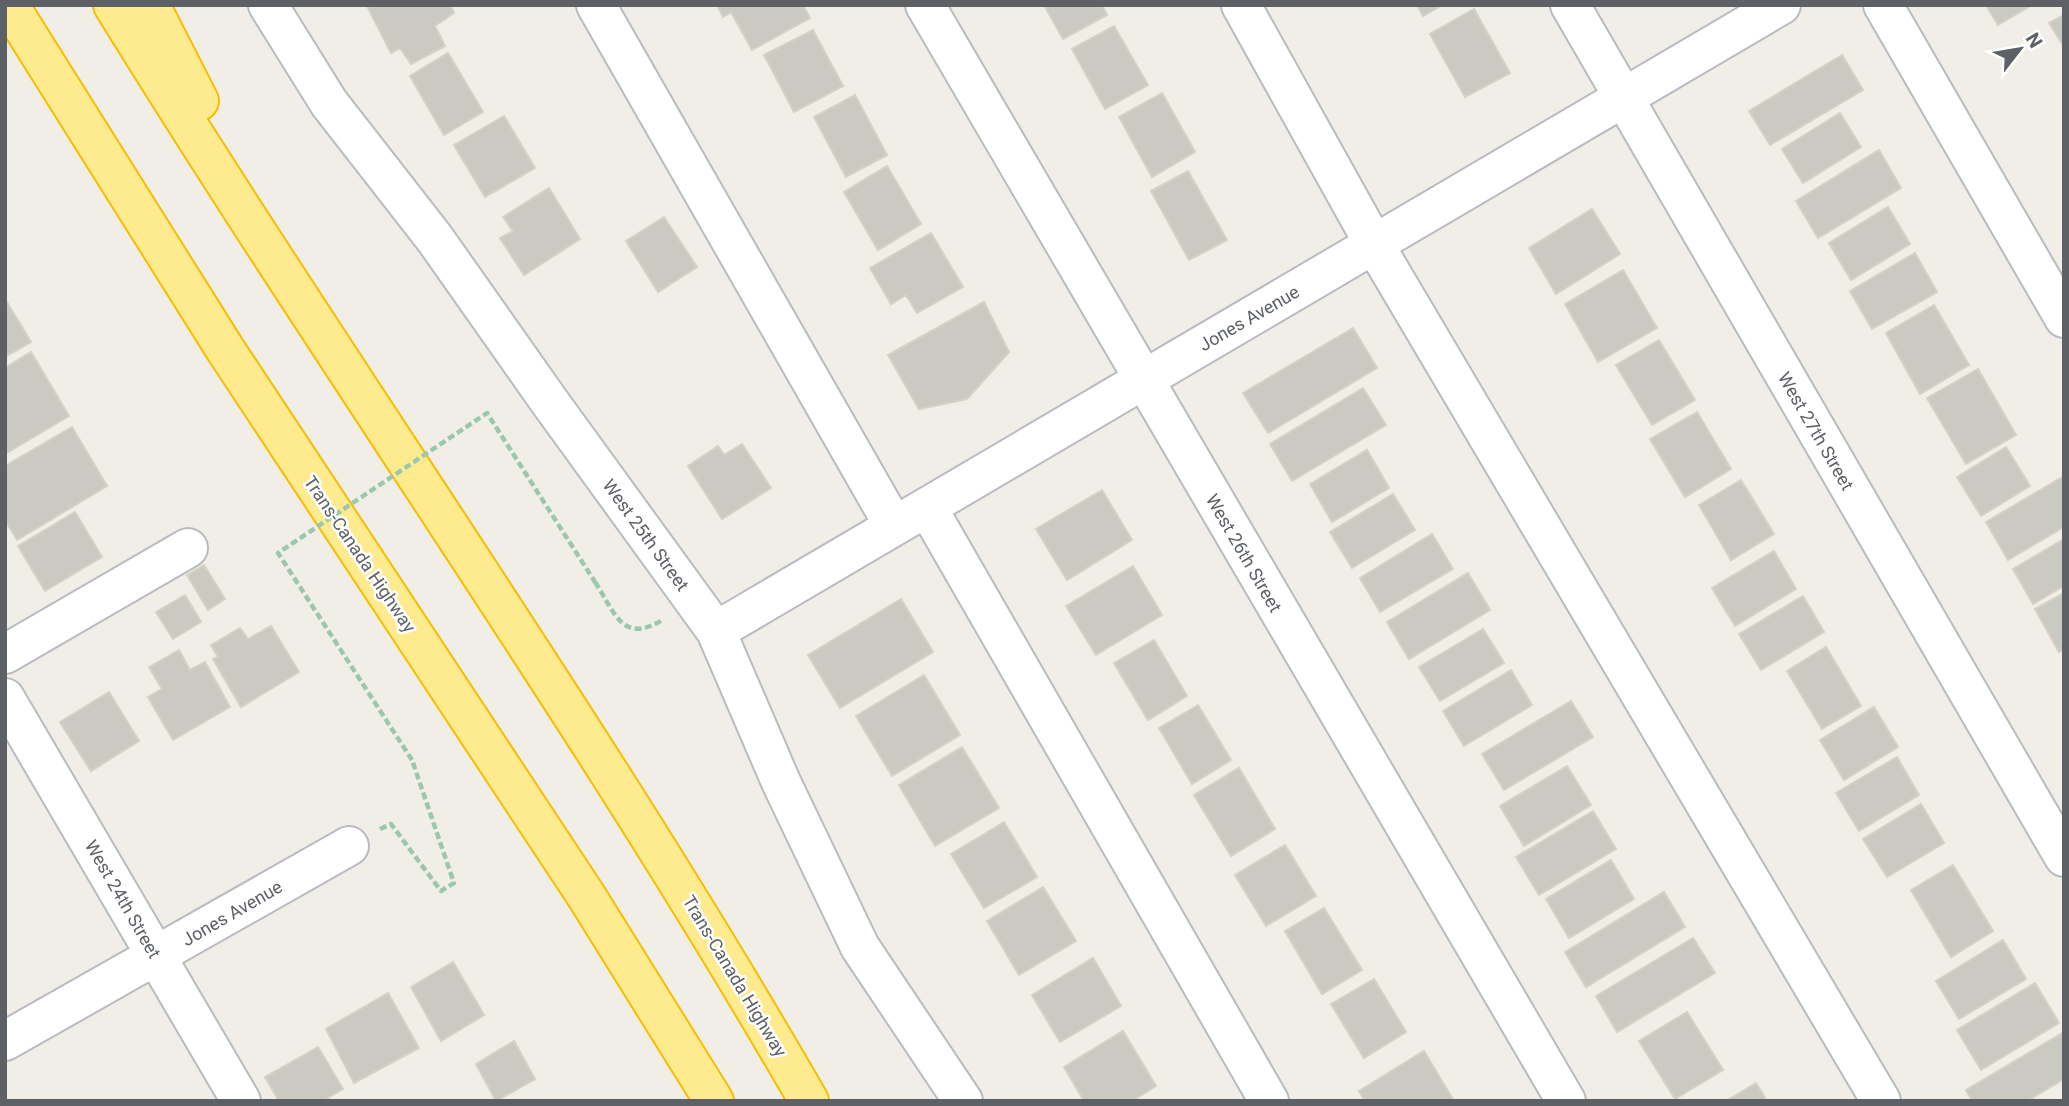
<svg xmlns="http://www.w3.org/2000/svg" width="2069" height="1106" viewBox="0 0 2069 1106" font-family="Roboto,sans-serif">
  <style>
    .building { fill: #cbcac2; stroke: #d5d1c4; stroke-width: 2 }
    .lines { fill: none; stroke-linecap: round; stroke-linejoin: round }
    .minor-casing { stroke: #b8bbbf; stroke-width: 42 }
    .highway-casing { stroke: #f6be00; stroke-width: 42 }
    .path { stroke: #9bc8ac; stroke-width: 4.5; stroke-dasharray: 7 3.5; stroke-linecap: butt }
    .minor { stroke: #fff; stroke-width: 38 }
    .highway { stroke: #feeb8f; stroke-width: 38 }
    .path-bridge { stroke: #9bc8ac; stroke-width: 4.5; stroke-dasharray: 7 3.5; stroke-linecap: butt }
    .labels { text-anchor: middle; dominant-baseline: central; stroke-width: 5; stroke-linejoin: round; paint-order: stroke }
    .street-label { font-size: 18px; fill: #5d6166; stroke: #fff }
  </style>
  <rect width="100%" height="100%" fill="#f0eee6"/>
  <!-- building -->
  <path class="building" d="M373,5H450L454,13L435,26L445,46L411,64L400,48L391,53L368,8Z
    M717,5H803L810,18L752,50L731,12L723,17Z
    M1044,5H1102L1107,15L1063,39Z
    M1417,5H1442L1423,16Z
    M1986,5H2032L1998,25Z
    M1474,9L1510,73L1465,97L1430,34Z
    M2064,15V47L2049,23Z
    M1114,26L1148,85L1105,109L1072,49Z
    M813,30L843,86L794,112L764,55Z
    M448,53L483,112L444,135L410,76Z
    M1842,55L1863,90L1770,145L1749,111Z
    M1162,93L1195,152L1152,177L1119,117Z
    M855,95L887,155L846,177L814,117Z
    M1840,113L1861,147L1803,183L1782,149Z
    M504,116L535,168L485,197L454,145Z
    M1879,150L1901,188L1818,238L1796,201Z
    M887,166L921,224L878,250L844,192Z
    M1188,171L1227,240L1189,260L1151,191Z
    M549,188L580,239L524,275L500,238L513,231L503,217Z
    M1888,207L1910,244L1851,280L1829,243Z
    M1592,209L1620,254L1556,294L1529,248Z
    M664,217L697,267L658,292L626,241Z
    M931,233L963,287L917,313L906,295L891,304L870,268Z
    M1915,253L1937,292L1872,329L1850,291Z
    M1623,270L1657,328L1598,362L1565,304Z
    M5,299L31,342L5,357Z
    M984,302L1009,352L967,399L919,409L888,355Z
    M1934,305L1969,365L1920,394L1886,333Z
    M1353,328L1377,368L1268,433L1243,393Z
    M1659,340L1695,400L1652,425L1616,365Z
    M31,352L69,416L5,454V368Z
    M1978,369L2016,435L1966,464L1927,398Z
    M1363,388L1386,425L1292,481L1270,444Z
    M1697,412L1731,469L1685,497L1650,439Z
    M72,427L107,486L17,540L5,520V466Z
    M742,444L771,488L722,519L688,466L718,446L724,455Z
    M2006,447L2030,486L1981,516L1957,477Z
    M1367,450L1389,488L1332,522L1310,484Z
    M2064,476V527L2008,560L1986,522Z
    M1741,480L1774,534L1731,560L1699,505Z
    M1102,490L1132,540L1067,580L1036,529Z
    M1393,494L1415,530L1352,568L1330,532Z
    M75,512L102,557L45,591L18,546Z
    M1432,534L1453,569L1380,612L1360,578Z
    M2064,539V586L2033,604L2013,569Z
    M1774,551L1796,589L1735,626L1712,588Z
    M204,565L225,599L208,610L187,575Z
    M1133,566L1162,615L1096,655L1066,606Z
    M1468,573L1490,610L1409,659L1387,622Z
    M2064,593V649L2059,652L2035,609Z
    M185,595L201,622L173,639L156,612Z
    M1803,596L1824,632L1761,670L1739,634Z
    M901,599L933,652L840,708L808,655Z
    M271,626L299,672L241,707L213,659L218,657L211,645L240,628L248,639Z
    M1483,629L1504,663L1440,701L1419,667Z
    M1154,640L1187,696L1148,720L1114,663Z
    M1826,647L1861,706L1822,729L1787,671Z
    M179,650L190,670L205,662L230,707L173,740L148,697L162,689L149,667Z
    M1511,670L1532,705L1464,746L1443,711Z
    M924,675L960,735L892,776L856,716Z
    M109,692L139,741L91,771L60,722Z
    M1571,701L1593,737L1504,790L1482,754Z
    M1198,705L1231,760L1192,784L1159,728Z
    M1874,707L1898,747L1844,780L1820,740Z
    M962,747L999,808L935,846L899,785Z
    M1897,757L1919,795L1859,831L1836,793Z
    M1567,766L1591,805L1524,846L1500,806Z
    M1239,768L1275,829L1231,856L1194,795Z
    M1921,804L1944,843L1887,877L1863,839Z
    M1593,811L1616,849L1539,895L1516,857Z
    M1004,822L1037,877L984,908L951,854Z
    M1285,845L1316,896L1266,926L1235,875Z
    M1611,860L1634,899L1569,938L1546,899Z
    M1953,865L1993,931L1951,957L1911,890Z
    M1043,887L1076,941L1019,975L987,921Z
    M1664,892L1685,927L1586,987L1565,952Z
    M1324,908L1362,970L1322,994L1285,931Z
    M1693,938L1715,973L1617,1032L1596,996Z
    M2003,940L2026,979L1959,1019L1936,981Z
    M1093,958L1121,1006L1060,1042L1032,995Z
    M453,962L484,1015L441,1041L411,987Z
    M1374,979L1406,1032L1364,1058L1331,1004Z
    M2035,983L2059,1023L1981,1070L1957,1030Z
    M388,993L419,1048L354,1083L326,1029Z
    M1687,1012L1723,1070L1675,1099L1639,1041Z
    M1123,1031L1156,1086L1132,1101H1084L1064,1067Z
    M2064,1032V1079L2027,1101H1972L1966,1090Z
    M514,1041L535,1079L496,1101L476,1064Z
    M318,1047L343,1089L323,1101H279L265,1077Z
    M1424,1051L1454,1101H1365L1359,1091Z
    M1756,1083L1767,1101H1726Z"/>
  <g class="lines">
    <!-- minor casing -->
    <g class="minor-casing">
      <path id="minor" d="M268,5L329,103L435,239L549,401L716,631L781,782L860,947L963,1101
        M596,5L894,526
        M925,5L1566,1101
        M1241,5L1374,244L1881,1101
        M1570,5L2064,857
        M1883,5L2064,318
        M927,507L1269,1101
        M716,631L1781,5
        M5,654L188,548
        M5,698L241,1101
        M5,1041L349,846"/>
    </g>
    <!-- highway casing -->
    <g class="highway-casing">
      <path id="highway" d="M9,5L225,349L587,897L714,1101
        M113,5C340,373 593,726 809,1101
        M150,5L199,101"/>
    </g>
    <!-- path -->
    <path class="path" d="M595,582C616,614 622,645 664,619
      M380,829L391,824L441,891L454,883L412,760"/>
    <!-- minor -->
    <use href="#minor" class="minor"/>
    <!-- highway -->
    <use href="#highway" class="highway"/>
    <!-- path-bridge -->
    <path class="path-bridge" d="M412,760L278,553L487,413L595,582"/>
  </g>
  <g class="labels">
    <!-- street labels -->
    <g class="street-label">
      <text transform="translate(1249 318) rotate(-30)">Jones Avenue</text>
      <text transform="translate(1816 431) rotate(60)">West 27th Street</text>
      <text transform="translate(646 535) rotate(54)">West 25th Street</text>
      <text transform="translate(1244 553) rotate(60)">West 26th Street</text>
      <text transform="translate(360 554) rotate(56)">Trans-Canada Highway</text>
      <text transform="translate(123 899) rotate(60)">West 24th Street</text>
      <text transform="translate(232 913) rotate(-30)">Jones Avenue</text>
      <text transform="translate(735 976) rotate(59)">Trans-Canada Highway</text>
    </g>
  </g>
  <!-- border -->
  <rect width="2069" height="1106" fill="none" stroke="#5d6166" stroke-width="14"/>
  <!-- north arrow -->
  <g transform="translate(2020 49) rotate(59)" stroke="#ffffff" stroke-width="5" paint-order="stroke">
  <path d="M0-5L12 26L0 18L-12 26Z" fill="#5d6166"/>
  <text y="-10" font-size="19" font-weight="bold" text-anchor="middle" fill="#5d6166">N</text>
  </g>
</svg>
